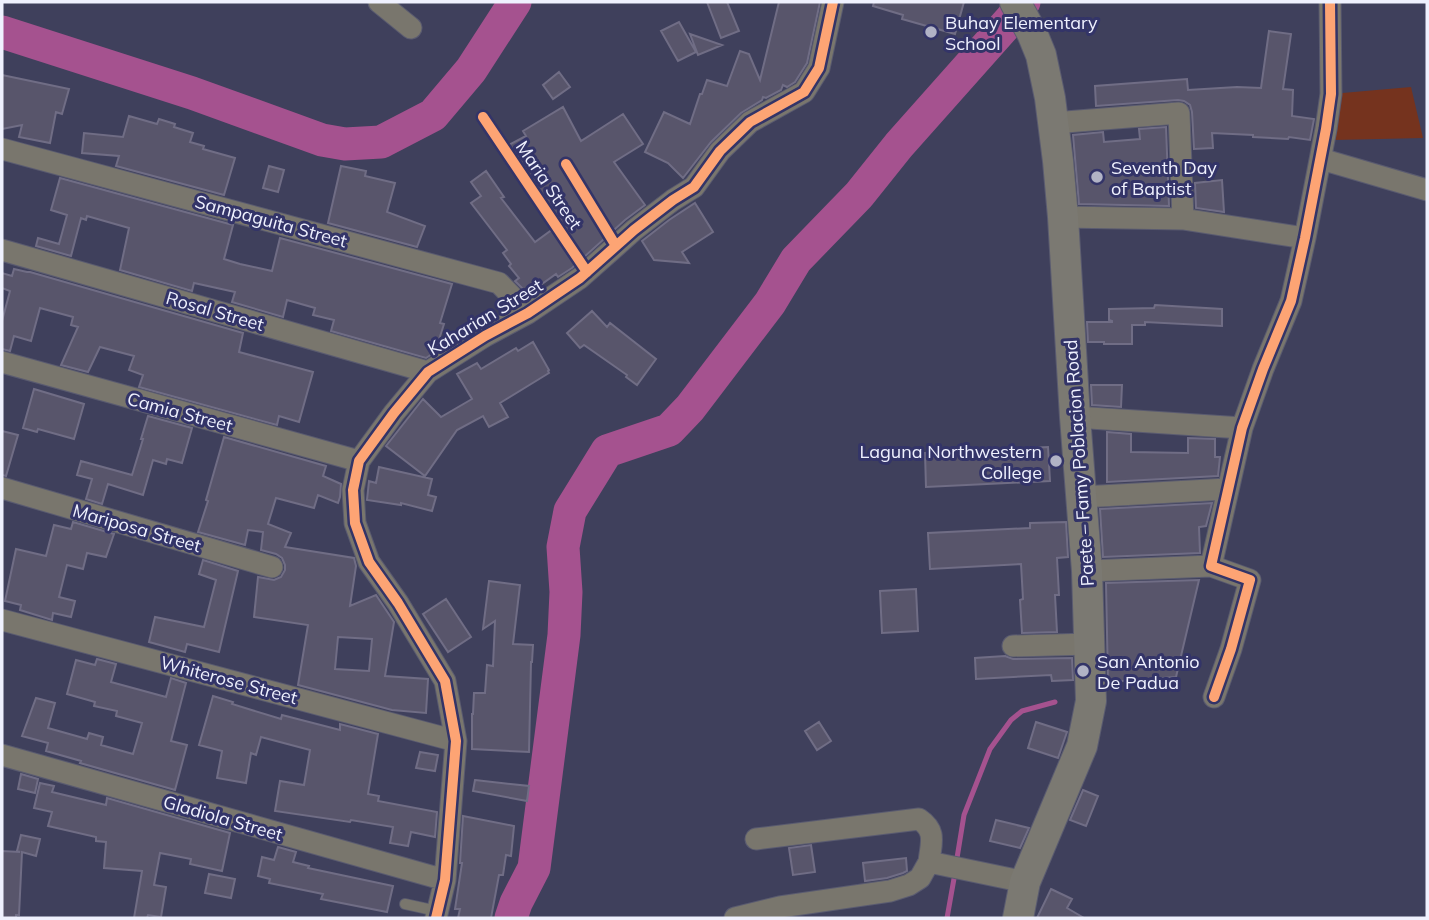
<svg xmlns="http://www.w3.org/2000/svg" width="1429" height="920" viewBox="0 0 1429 920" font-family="Mulish,sans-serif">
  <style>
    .green { fill: #75331e }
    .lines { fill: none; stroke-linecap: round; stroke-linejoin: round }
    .stream { stroke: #a5528f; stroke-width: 5 }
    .river { stroke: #a5528f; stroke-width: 33 }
    .building { fill: #58556b; stroke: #706d85; stroke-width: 2; fill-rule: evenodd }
    .lane-casing { stroke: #5a5b70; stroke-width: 12 }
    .street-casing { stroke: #5a5b70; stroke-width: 23 }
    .secondary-casing { stroke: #5a5b70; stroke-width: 32 }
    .lane { stroke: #79766d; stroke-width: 10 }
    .street { stroke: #79766d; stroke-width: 21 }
    .secondary { stroke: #7b7972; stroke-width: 30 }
    .cycleway-casing { stroke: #333468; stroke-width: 15 }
    .cycleway { stroke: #fda474; stroke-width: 10 }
    .poi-dot { fill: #b1b3c5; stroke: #333468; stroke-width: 2.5 }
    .labels { text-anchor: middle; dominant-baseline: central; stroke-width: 6; stroke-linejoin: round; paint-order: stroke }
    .poi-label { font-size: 18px; fill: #eff1fe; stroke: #333468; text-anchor: start }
    .street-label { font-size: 18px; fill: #eff1fe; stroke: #333468 }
  </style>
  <rect width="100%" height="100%" fill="#3f405c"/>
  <!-- green -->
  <path class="green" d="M1411,87L1423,138L1334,140L1331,94Z"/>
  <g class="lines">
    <!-- stream -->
    <path class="stream" d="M957,858L964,815L990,749L1011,720L1022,711L1055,702
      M947,918L955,873"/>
    <!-- river -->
    <path class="river" d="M2,32L192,93L322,140L345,144L381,142L433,115L471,70L515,2
      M511,918L516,903L534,868L564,635L566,592L563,547L570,511L607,451L669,430L690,408L770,303L796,260L859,195L899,145L1011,19L1024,2"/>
  </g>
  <!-- building -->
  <path class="building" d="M707,2H727L739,31L721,38Z
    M779,2H820L807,63L795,82L787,87L783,85L781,90L766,98L763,97L762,100L741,113L711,142L683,178L668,163L645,152L664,112L690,124L700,94H702L707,80L727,86L740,51L749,54L760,80Z
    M874,2H964L955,34L902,19L903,15L873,6Z
    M679,22L696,52L678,61L661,31Z
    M1269,31L1291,34L1283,89L1293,90L1292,116L1314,119L1310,140L1289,137L1288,139L1253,137V135L1212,133L1213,148L1194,149L1192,112L1190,105L1184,101L1178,100L1096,106L1095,86L1187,79L1188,90L1237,87L1261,88Z
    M690,34L722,45L698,55Z
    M559,72L570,87L553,99L543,85Z
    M2,75L69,89L62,114L56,112L50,143L19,137L22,125L2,129Z
    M563,107L581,141L623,114L643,144L614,162L645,205L625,220L572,268L558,277L556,274L528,294L515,281L519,278L509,266L511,264L503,253L507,250L471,203L481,196L471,182L486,171L504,197L501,198L535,242L557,226L507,146L526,136L523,131Z
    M129,116L157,124L159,119L175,124L174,127L193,133L190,142L204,146L203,149L235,158L224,195L116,166L119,156L82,153L84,133L123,137Z
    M1166,127L1169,206L1079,204L1073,135L1103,132L1104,142L1140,139L1139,129Z
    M269,166L284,170L278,192L263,188Z
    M341,166L366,171L365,176L395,183L387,212L425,226L417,247L328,223Z
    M60,178L233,225L224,259L240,264L272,271L280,238L452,284L440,323L444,324L435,352L426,358L331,331L334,320L313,315L315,308L287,300L283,317L232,302L235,292L194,283L192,291L120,270L129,228L87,216L86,220L81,218L71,256L36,246L38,238L59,244L67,215L51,210Z
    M1222,180L1224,212L1196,208L1195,183Z
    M695,203L713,232L682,252L689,263L654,260L642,241L669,220Z
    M14,269L27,272H30L243,333L239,352L313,372L299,422L279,416L277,425L139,387L143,375L129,370L134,356L100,347L88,372L61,365L78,327L71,325L73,317L40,308L31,341L14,336L10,351L2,349V321L10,291L2,288V273L12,276Z
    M1155,305L1222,309V326L1145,322V325H1132V344H1104V342H1088L1087,322H1112V321L1109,320V309L1154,308Z
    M592,311L607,327L610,323L656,359L637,385L626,377L627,375L584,345L580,348L567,333Z
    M533,342L549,370L548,371L549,373L500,403L508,417L489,427L483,416L457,430L425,476L386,446L423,399L441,417L472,399L457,374L477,363L481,369L516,348L518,351Z
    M1091,385H1122L1121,407L1092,405Z
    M34,389L84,404L74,439L38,429L37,432L23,428Z
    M148,416L192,428L182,463L167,459L166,464L153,460L143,495L108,484L102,504L86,499L92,479L77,475L81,461L132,475L143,439H141Z
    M2,431L18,435L6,476L2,475Z
    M1107,432L1131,434V452L1188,453V438L1215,439V457H1220L1218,476L1107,482Z
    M224,437L326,466L323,476L341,484L340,497L338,503L318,495L314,508L276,498L268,524L291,533L285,547L354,558L356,566L350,606L376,595L394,622L385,676L428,679L426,713L392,710L298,685L308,625L254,617L258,577L274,580L281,577L285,570V565L282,558L276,554L261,550L263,532L248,530L245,545L198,532L208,501L206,500ZM338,637L372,639L369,671L335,669Z
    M1048,447L1050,481L926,487L925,453Z
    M379,467L432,479L428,495L436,497L432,511L401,503V505L367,500L369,481L376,483Z
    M1212,503L1206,526L1199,527L1200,553L1103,557L1100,509Z
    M73,522L114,534L106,557L87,553L83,569L67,565L59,597L75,601L71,617L53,613L52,620L20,610L21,605L5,601L16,549L46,556L54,525L71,529Z
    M1066,522L1068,557L1057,558L1059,595H1055L1057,632L1022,633L1020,600L1023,599L1021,564L930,569L928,533L1030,528V523Z
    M203,560L238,571L219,652L187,644L185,652L149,642L155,617L204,627L216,580L199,574Z
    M1199,580L1176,677L1108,682L1106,583Z
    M489,581L520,585L513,644L533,645L532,662H531L529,752L472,749V714H473L474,693H485L487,665L493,666L495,621L483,629Z
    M916,589L918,631L882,633L880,591Z
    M446,599L471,637L448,652L423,614Z
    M1005,656L1013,659L1072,658L1073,680L1052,681L1051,675L976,679L975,658Z
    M97,659L116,664L111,682L166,697L171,678L186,683L171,741L187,745L175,790L80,763L81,761L46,751L48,743L22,736L36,698L55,703L48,728L87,739L89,733L103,737L101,745L133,754L142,723L116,716L117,711L94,706L95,702L67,694L76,660L95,665Z
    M213,696L233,702L232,704L281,719L282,715L340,730V724L378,734L368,794L379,796L378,801L437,812L435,837L411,832L408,846L390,843L393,827L351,820L350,822L275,811L280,781L304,785L310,750L261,737L256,755L251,753L246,783L217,778L222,751L199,745Z
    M819,722L831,741L817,750L805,731Z
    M1036,722L1067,732L1058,758L1028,748Z
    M420,752L438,755L435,771L416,768Z
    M21,774L38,779L35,793L18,789Z
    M475,780L529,786L527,801L473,791Z
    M40,783L54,786L52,792L106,805L107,798L230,833L222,871L190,864L191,859L160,853L154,885L166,887L161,917L148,915L147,918H134L142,871L104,868L106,842L96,841V837L48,826L52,812L34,808Z
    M1083,790L1098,796L1086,826L1070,820Z
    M463,816L514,826L511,856L506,855L503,875H499L491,918H458L460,909H455L462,863H460Z
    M996,820L1029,828L1020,848L990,841Z
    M21,835L40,839L36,856L22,852L19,915H16V918H2V851L20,852L17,851Z
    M811,845L815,872L793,875L789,848Z
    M278,847L296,852L293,862L309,866L308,868L393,886L387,912L321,899L323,894L269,883L270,879L258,876L262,857L274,860Z
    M906,858L907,871L903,873L887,878L865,881L863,863Z
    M209,874L235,879L231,898L205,893Z
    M1051,889L1072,899L1067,908L1084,918H1037Z"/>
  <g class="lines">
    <!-- lane casing -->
    <g class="lane-casing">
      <path id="lane" d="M405,904L437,911"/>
    </g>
    <!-- street casing -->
    <g class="street-casing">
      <path id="street" d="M379,2L411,28
        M1053,123L1179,113L1183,219
        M2,149L499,283L528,313
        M1321,159L1427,190
        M1063,217L1183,219L1305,238
        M2,250L428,372
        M2,362L359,461
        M1075,417L1242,428
        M2,488L272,567
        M1082,497L1227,489
        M1087,571L1211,566
        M2,620L456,741
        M1013,646L1090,644
        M1214,697L1231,649L1250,580L1211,566L1242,428L1263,369L1291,301L1305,238L1326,129L1331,94L1330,2
        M2,755L445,880
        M756,839L919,819C937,831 931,843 929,862
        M436,918L445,880L456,741L445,681L398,603L369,562L355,523L353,490L359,461L394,413L428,372L485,336L528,313L580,278L634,230L673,200L694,187L720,151L750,122L804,92L819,68L833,2
        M735,918L780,907L890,891L909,885L920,878L929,862L1025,882"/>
    </g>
    <!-- secondary casing -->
    <g class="secondary-casing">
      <path id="secondary" d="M1015,2L1032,33L1041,55L1050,98L1058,161L1063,217L1075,417L1087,571L1091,701L1082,746L1025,882L1018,918"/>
    </g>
    <!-- lane -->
    <use href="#lane" class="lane"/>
    <!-- street -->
    <use href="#street" class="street"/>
    <!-- secondary -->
    <use href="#secondary" class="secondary"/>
    <!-- cycleway casing -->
    <g class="cycleway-casing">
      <path id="cycleway" d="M483,117L587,272
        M566,164L616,246
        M1214,697L1231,649L1250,580L1211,566L1242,428L1263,369L1291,301L1305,238L1326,129L1331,94L1330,2
        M436,918L445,880L456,741L445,681L398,603L369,562L355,523L353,490L359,461L394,413L428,372L485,336L528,313L580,278L634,230L673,200L694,187L720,151L750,122L804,92L819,68L833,2"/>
    </g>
    <!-- cycleway -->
    <use href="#cycleway" class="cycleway"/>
  </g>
  <!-- markers -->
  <g class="poi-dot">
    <circle cx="931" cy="32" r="7"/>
    <circle cx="1097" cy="177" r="7"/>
    <circle cx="1056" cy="461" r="7"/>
    <circle cx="1083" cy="671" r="7"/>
  </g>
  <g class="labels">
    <!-- poi labels -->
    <g class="poi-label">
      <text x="945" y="22">Buhay Elementary<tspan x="945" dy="21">School</tspan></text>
      <text x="1111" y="167">Seventh Day<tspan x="1111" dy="21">of Baptist</tspan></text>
      <text x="1042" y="451" text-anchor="end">Laguna Northwestern<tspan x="1042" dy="21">College</tspan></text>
      <text x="1097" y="661">San Antonio<tspan x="1097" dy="21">De Padua</tspan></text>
    </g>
    <!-- street labels -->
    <g class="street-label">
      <text transform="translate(549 185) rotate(56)">Maria Street</text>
      <text transform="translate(271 221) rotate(15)">Sampaguita Street</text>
      <text transform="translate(215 311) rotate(16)">Rosal Street</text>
      <text transform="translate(485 317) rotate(-31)">Kaharian Street</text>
      <text transform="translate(180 412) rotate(15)">Camia Street</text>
      <text transform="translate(1079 463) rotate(-94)">Paete – Famy Poblacion Road</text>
      <text transform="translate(137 528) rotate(16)">Mariposa Street</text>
      <text transform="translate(229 680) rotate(15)">Whiterose Street</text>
      <text transform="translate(223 818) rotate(16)">Gladiola Street</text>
    </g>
  </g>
  <!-- border -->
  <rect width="1429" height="920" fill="none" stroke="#eff1fe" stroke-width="7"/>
</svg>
